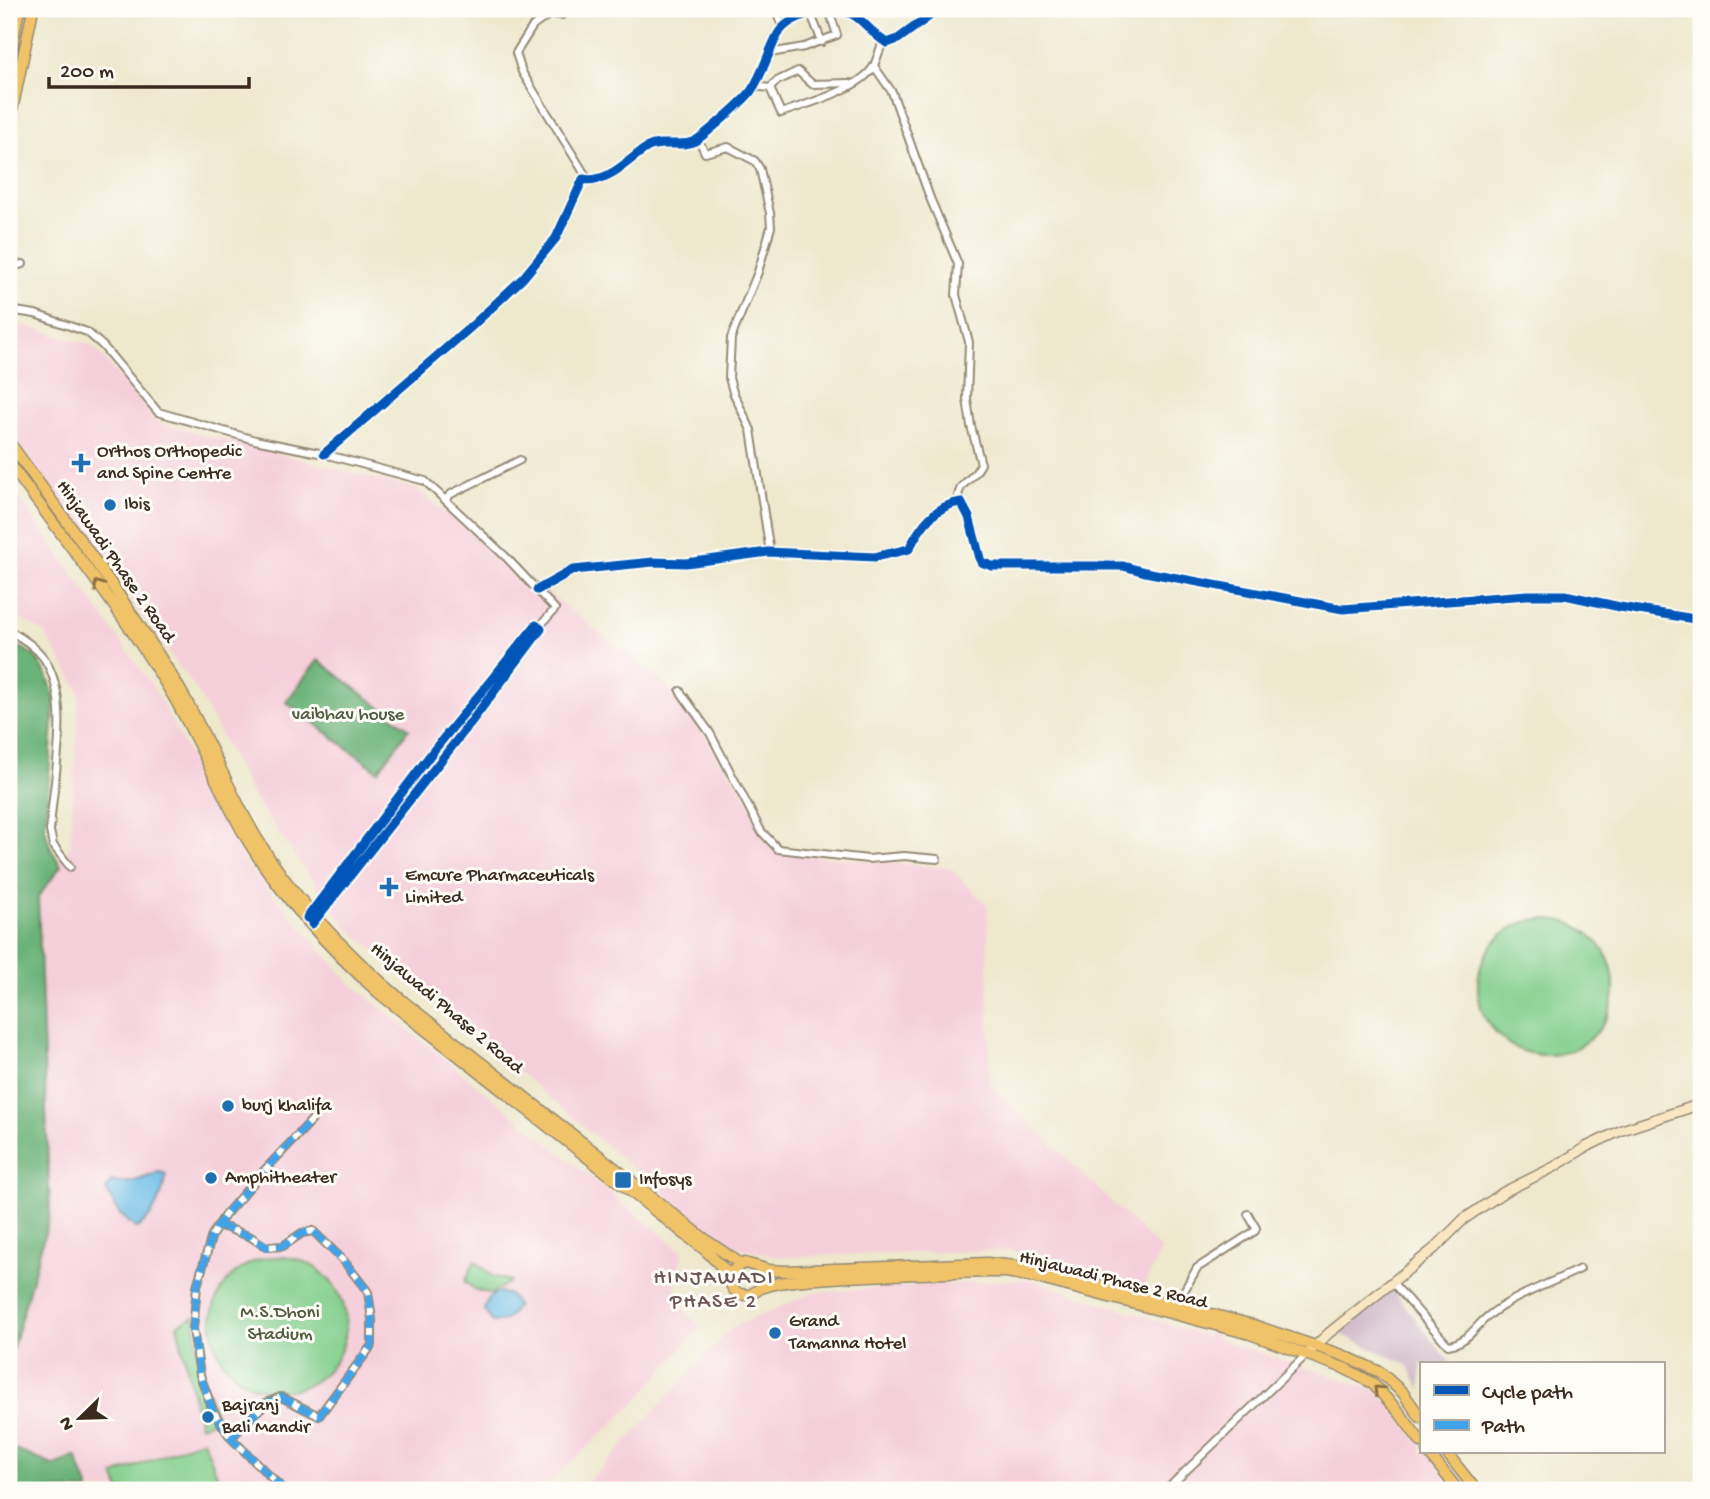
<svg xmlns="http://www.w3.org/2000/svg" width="1710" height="1499" viewBox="0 0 1710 1499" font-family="'Gochi Hand',sans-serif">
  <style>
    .built { fill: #f5cfda }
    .industrial { fill: #d1bdcb }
    .green { fill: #84cf8d; stroke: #607c56; stroke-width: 2 }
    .forest { fill: #6bb278; stroke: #536e4b; stroke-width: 2 }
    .water { fill: #6abce6; stroke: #527382; stroke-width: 2 }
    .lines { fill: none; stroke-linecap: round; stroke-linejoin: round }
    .street-casing { stroke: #948976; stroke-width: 10 }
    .secondary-casing { stroke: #948976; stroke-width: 12 }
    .primary-casing { stroke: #948976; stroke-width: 13 }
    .street { stroke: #fff; stroke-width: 6 }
    .secondary { stroke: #f9e7c3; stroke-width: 9 }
    .primary { stroke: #f0c369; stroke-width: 10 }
    .quiet { stroke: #3fa3ea; stroke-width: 7; stroke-dasharray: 14 7; stroke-linecap: butt }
    .cycleway-casing { stroke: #fdfcf7; stroke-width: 13 }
    .cycleway { stroke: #0057b8; stroke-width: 9 }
    .oneway { stroke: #8c6f40 }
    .poi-dot { fill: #1f6fb2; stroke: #fdfcf7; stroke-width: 2.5 }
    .labels { text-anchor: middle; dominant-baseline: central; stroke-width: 6; stroke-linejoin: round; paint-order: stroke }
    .poi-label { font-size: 19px; fill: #3b2a1e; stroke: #fdfcf7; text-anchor: start }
    .street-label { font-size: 19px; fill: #3b2a1e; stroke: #fdfcf7 }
    .park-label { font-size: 19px; fill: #515c3f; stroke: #fdfcf7 }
    .neighbourhood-label { font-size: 21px; letter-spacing: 2px; fill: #6e565b; stroke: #fdfcf7 }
  </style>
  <rect width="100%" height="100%" fill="#fdfcf7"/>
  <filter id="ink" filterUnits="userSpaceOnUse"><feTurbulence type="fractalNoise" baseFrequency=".0143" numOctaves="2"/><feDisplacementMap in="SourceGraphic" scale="14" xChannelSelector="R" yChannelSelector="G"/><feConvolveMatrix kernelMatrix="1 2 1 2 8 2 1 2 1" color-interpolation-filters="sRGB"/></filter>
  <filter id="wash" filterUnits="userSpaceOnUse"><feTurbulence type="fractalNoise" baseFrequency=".00686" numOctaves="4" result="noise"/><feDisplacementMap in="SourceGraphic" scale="28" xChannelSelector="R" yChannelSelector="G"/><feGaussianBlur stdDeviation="1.57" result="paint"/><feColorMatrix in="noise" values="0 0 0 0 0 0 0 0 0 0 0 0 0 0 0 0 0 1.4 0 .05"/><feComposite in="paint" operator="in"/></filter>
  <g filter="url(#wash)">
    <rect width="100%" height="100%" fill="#eee8cd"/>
    <!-- built -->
    <path class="built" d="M9,321L93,346L158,423L416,489L677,694L784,853L950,868L987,905L990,1084L1161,1250L1143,1288L1010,1250L779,1257L722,1243L345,925L253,797L198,692L9,435Z
      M9,484L155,690L245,863L349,982L683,1252L675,1285L681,1305L700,1328L637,1401L541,1490H9V1351L34,897L70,847L79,690L45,633L9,612Z
      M1027,1279L1206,1336L1211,1331L1220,1340L1379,1391L1421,1445V1452H1427L1457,1490H578L604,1466L731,1328L814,1292Z"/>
    <!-- industrial -->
    <path class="industrial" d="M1390,1287L1451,1364H1421V1391L1408,1365L1334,1331Z"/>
    <!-- green -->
    <path class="green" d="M1478 987a68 68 0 1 1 136 0a68 68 0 1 1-136 0Z
      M212 1324a67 67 0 1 1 134 0a67 67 0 1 1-134 0Z
      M475,1261L492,1276L511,1281L491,1294L476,1290L465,1282Z
      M194,1316L200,1372L218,1419L200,1426L177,1325Z
      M203,1439L223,1490H120L114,1475Z"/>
    <!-- forest -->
    <path class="forest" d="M9,640L35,656L47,675L55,699L45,829L51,849L61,866L38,897L50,1215L9,1361Z
      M318,660L409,729L378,771L286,702Z
      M9,1447L55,1466L76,1456L89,1490H9Z"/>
    <!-- water -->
    <path class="water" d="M159,1172L166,1174C165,1190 151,1224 135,1228L120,1214L106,1190L111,1181C128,1186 144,1178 159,1172Z
      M499,1292L510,1295L517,1306C509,1317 506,1324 492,1322L484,1310L488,1298Z"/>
  </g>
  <g filter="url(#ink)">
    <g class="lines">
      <!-- street casing -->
      <g class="street-casing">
        <path id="street" d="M775,9L783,28
          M811,14L822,42
          M562,15L550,14L533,26L516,53L522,72L589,181
          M883,41L874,66L892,92L930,198L958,264L956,295L969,342L967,399L971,426L981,464L976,472L961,487L958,495L961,502
          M770,53L804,47L837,35L829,10
          M753,86L770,88L781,113C806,104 861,89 874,66
          M770,88L777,81L798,71L812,84L849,83
          M698,138L705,153L728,147L755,161L760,169L770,213L771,227L758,272L731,338L729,378L733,392L751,430L770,552
          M9,267L23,264
          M9,310L35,314L87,332L103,346L158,412L255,440L324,454L425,481L506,557L555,609L539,627
          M324,454L473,325L523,278L556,238L583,179C608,185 630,157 648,147C661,140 682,148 695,141C705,135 745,100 751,91C763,74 768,52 778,34C790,13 835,3 855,16C867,24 874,36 887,43L898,39L939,9
          M445,500L451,494L520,460
          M537,590L573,570L653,562L686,563L768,552L875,557L909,549C920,527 935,505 961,502L969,517L981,562L992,566H1123L1145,572L1343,609L1527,595H1565L1620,607L1701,620
          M9,630C21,638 34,645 43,657C74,700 52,781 50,831L53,845L70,867
          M680,691L710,733L761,831L778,849L868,859L904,856L937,859
          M310,914L434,750L536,625L541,629L315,920
          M219,1225L251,1237L266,1247L283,1246L302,1233L313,1231L343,1260L368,1292L372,1319V1345L319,1416L281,1397L266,1403L231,1438
          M1392,1282L1448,1345C1467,1343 1474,1328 1487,1317C1509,1298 1553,1282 1580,1269
          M1176,1305L1197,1268L1255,1231L1256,1228L1248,1214
          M284,1490L231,1438L213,1411L200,1375L193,1329L197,1286L212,1235L225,1215L260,1175L312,1120
          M1166,1490L1307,1354"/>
      </g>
      <!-- secondary casing -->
      <g class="secondary-casing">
        <path id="secondary" d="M1311,1350L1329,1333L1435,1248L1464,1219L1504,1192L1554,1167L1586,1147L1622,1130L1701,1104"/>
      </g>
      <!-- primary casing -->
      <g class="primary-casing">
        <path id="primary" d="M9,62L19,9
          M9,125L33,9
          M9,442C67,522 127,602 178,686C207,735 227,788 256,837C293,899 348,955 404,1002L710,1243L741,1264
          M9,463C64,539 124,613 172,694C200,742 220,793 248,841C282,897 331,950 380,994L705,1250L731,1276
          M1421,1418L1403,1393L1380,1372L1342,1355L1253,1325L1035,1268L987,1263L785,1271L769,1270L745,1263C725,1269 726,1295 747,1295C753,1295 756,1290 761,1288C774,1283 790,1281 804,1280C865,1275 926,1274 987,1272H1006L1033,1277L1250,1334L1344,1368L1372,1383L1398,1411L1421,1442
          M1428,1452L1458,1490
          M1446,1452L1476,1490"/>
      </g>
      <!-- street -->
      <use href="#street" class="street"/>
      <!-- secondary -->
      <use href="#secondary" class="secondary"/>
      <!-- primary -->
      <use href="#primary" class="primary"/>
      <!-- quiet -->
      <path class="quiet" d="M219,1225L251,1237L266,1247L283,1246L302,1233L313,1231L343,1260L368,1292L372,1319V1345L319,1416L281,1397L266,1403L231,1438
        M284,1490L231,1438L213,1411L200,1375L193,1329L197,1286L212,1235L225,1215L260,1175L312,1120"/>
      <!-- cycleway casing -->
      <g class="cycleway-casing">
        <path id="cycleway" d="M324,454L473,325L523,278L556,238L583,179C608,185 630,157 648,147C661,140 682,148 695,141C705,135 745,100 751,91C763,74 768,52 778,34C790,13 835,3 855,16C867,24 874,36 887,43L898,39L939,9
          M537,590L573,570L653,562L686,563L768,552L875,557L909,549C920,527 935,505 961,502L969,517L981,562L992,566H1123L1145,572L1343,609L1527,595H1565L1620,607L1701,620
          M307,918L434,750L536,625L541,629L468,726L312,924"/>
      </g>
      <!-- cycleway -->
      <use href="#cycleway" class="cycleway"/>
    </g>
    <!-- one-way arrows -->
    <defs><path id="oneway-chevron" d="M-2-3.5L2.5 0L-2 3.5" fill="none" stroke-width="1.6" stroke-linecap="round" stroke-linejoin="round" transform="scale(1.75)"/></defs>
    <g class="oneway">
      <use href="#oneway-chevron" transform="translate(98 585) rotate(-125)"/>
      <use href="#oneway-chevron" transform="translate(1378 1390) rotate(-137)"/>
    </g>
  </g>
  <!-- markers -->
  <g class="poi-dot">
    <path d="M77.5 452.5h7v7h7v7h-7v7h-7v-7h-7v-7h7z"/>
    <circle cx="110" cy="505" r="7"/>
    <path d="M385.5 876.5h7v7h7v7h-7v7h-7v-7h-7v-7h7z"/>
    <circle cx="228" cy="1106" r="7"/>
    <circle cx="211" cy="1178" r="7"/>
    <rect x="614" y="1171" width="18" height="18" rx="3.5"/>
    <circle cx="775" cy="1333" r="7"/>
    <circle cx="208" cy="1417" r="7"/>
  </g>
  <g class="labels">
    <!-- poi labels -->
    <g class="poi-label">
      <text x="97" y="452">Orthos Orthopedic<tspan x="97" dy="22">and Spine Centre</tspan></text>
      <text x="124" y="505">Ibis</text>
      <text x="405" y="876">Emcure Pharmaceuticals<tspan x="405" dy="22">Limited</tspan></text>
      <text x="242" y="1106">burj khalifa</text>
      <text x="225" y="1178">Amphitheater</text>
      <text x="639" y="1180">Infosys</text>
      <text x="789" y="1322">Grand<tspan x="789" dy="22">Tamanna Hotel</tspan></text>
      <text x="222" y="1406">Bajranj<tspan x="222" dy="22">Bali Mandir</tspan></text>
    </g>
    <!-- street labels -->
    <g class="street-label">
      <text transform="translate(115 562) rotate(55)">Hinjawadi Phase 2 Road</text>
      <text transform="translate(446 1009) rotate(40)">Hinjawadi Phase 2 Road</text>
      <text transform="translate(1113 1281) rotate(14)">Hinjawadi Phase 2 Road</text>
    </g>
    <!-- park labels -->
    <g class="park-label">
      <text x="348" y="715">vaibhav house</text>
      <text x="280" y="1313">M.S.Dhoni<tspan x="280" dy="22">Stadium</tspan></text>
    </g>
    <!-- neighbourhood labels -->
    <g class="neighbourhood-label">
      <text x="714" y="1279">HINJAWADI<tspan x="714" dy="24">PHASE 2</tspan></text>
    </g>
  </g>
  <!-- margin -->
  <rect width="1710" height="1499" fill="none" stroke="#fdfcf7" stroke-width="35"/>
  <!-- legend -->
  <rect x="1420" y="1362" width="245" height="91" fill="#fdfcf7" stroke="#afa8a0" stroke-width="2"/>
  <rect x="1434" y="1385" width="35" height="10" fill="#0057b8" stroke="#afa8a0" stroke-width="2"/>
  <text x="1482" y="1398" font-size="21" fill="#3b2a1e">Cycle path</text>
  <rect x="1434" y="1420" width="35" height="10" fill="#3fa3ea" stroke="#afa8a0" stroke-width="2"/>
  <text x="1482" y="1432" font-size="21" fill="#3b2a1e">Path</text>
  <!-- north arrow -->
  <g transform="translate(80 1418) rotate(247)" stroke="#fdfcf7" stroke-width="5" paint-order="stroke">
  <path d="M0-5L12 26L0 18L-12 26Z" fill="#3b2a1e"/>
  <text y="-10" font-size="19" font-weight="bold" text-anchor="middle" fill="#3b2a1e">N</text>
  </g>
  <!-- scale -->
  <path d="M49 77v10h200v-10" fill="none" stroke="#3b2a1e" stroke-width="3.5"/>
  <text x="60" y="77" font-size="21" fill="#3b2a1e" stroke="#fdfcf7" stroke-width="5" paint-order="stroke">200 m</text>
</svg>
